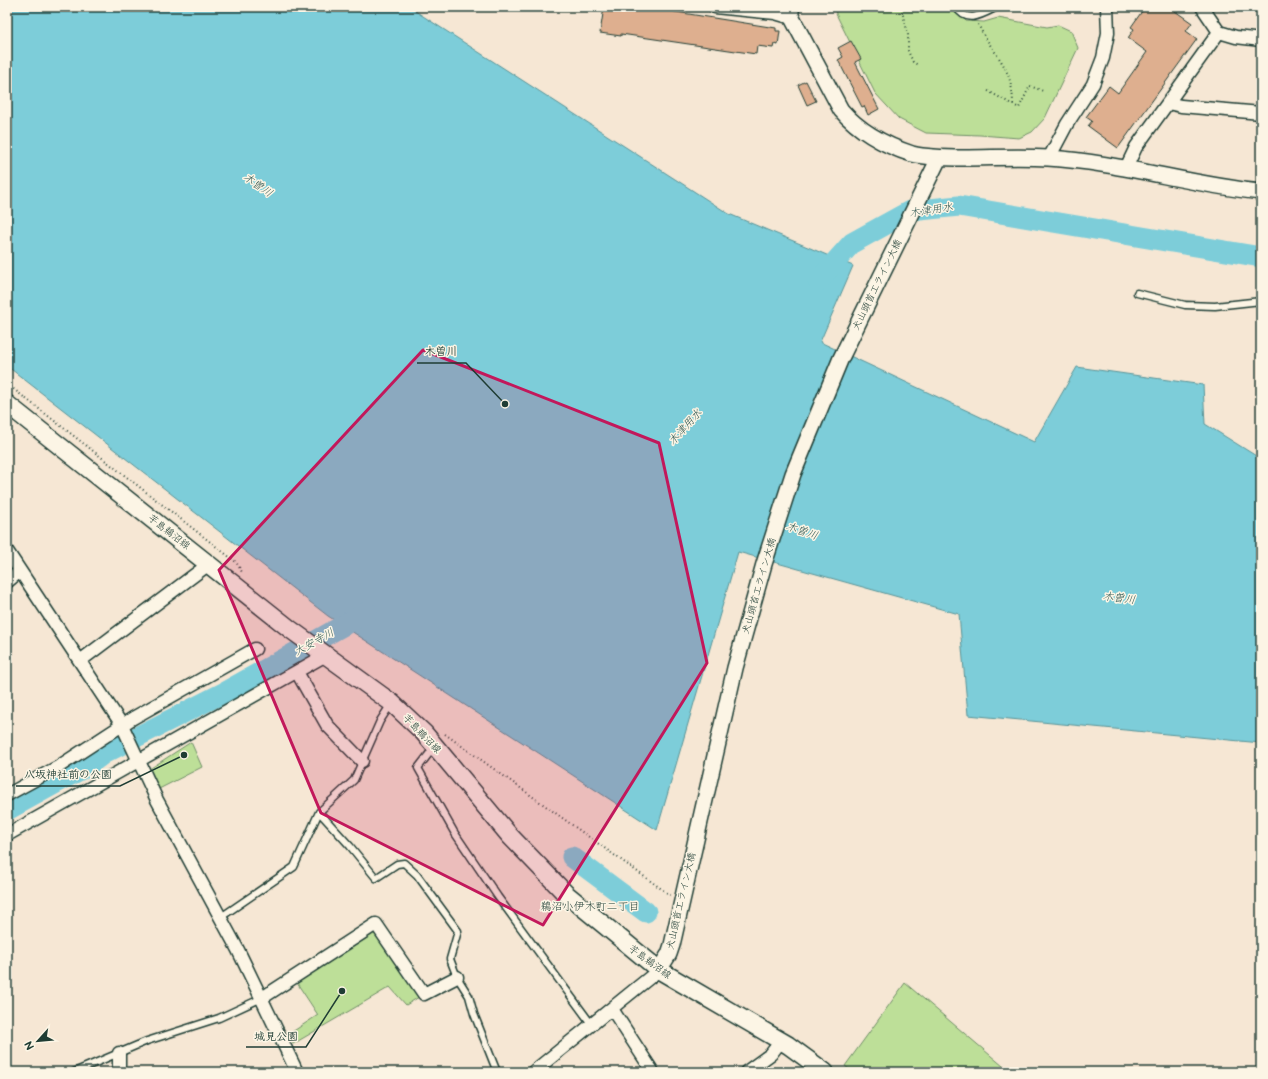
<svg xmlns="http://www.w3.org/2000/svg" width="1268" height="1079" viewBox="0 0 1268 1079" font-family="'Balsamiq Sans','Klee One',sans-serif">
  <style>
    .green { fill: #bddf98; stroke: #6e8e66 }
    .water { fill: #7dcdd9; stroke: #579397 }
    .lines { fill: none; stroke-linecap: round; stroke-linejoin: round }
    .river { stroke: #7dcdd9; stroke-width: 21 }
    .building { fill: #deaf8f; stroke: #1f3d34 }
    .service-casing { stroke: #1f3d34; stroke-width: 9 }
    .minor-casing { stroke: #1f3d34; stroke-width: 15 }
    .tertiary-casing { stroke: #1f3d34; stroke-width: 18 }
    .secondary-casing { stroke: #1f3d34; stroke-width: 20 }
    .path { stroke: #1f3d34; stroke-width: 2; stroke-dasharray: 1 3; stroke-linecap: butt }
    .service { stroke: #fcf5e5; stroke-width: 6 }
    .minor { stroke: #fcf5e5; stroke-width: 12 }
    .tertiary { stroke: #fcf5e5; stroke-width: 15 }
    .secondary { stroke: #fcf5e5; stroke-width: 17 }
    .marked { fill: #c2185b; fill-opacity: 0.2; stroke: #c2185b; stroke-width: 3; stroke-linejoin: round }
    .labels { text-anchor: middle; dominant-baseline: central; stroke-width: 3; stroke-linejoin: round; paint-order: stroke }
    .street-label { font-size: 10px; fill: #1f3d34; stroke: #fcf5e5 }
    .water-label { font-size: 11px; font-style: italic; fill: #325a55; stroke: #fcf5e5 }
    .neighbourhood-label { font-size: 11px; fill: #1f3d34; stroke: #fcf5e5 }
    .leader { fill: none; stroke: #1f3d34; stroke-width: 1.5 }
    .callout-dot { fill: #1f3d34; stroke: #fcf5e5; stroke-width: 1.5 }
    .callout-label { font-size: 11px; text-anchor: middle; font-weight: bold; fill: #1f3d34; stroke: #fcf5e5; stroke-width: 3; stroke-linejoin: round; paint-order: stroke }
  </style>
  <rect width="100%" height="100%" fill="#f6e7d4"/>
  <filter id="ink" filterUnits="userSpaceOnUse"><feTurbulence type="fractalNoise" baseFrequency=".025" numOctaves="2"/><feDisplacementMap in="SourceGraphic" scale="8" xChannelSelector="R" yChannelSelector="G"/><feConvolveMatrix kernelMatrix="1 2 1 2 8 2 1 2 1" color-interpolation-filters="sRGB"/></filter>
  <g filter="url(#ink)">
    <!-- green -->
    <path class="green" d="M835,7H954L966,21L984,22L998,18L1047,27L1058,25L1071,31L1078,48L1045,118L1032,132L1019,138L980,135L926,133L899,119L875,93L836,14Z
      M191,742L202,767L159,789L148,770Z
      M378,931L419,997L406,1005L390,987L293,1044L289,1034L318,1015L297,983Z
      M905,983L1010,1072H853L845,1066Z"/>
    <!-- water -->
    <path class="water" d="M7,7H409L729,214L853,266L820,342L1034,442L1077,367L1203,385L1205,424L1261,459V743L968,715L959,614L738,552L657,830L328,616L7,366Z"/>
    <g class="lines">
      <!-- river -->
      <path class="river" d="M818,281L852,243L910,211L959,206L1261,257
        M7,810L87,766L103,754L225,692L367,612
        M572,857L646,912"/>
    </g>
    <!-- building -->
    <path class="building" d="M604,7H645L776,28V31H780L778,45L774,44L773,48L757,46L756,54L621,34V36L600,33Z
      M1145,7H1178L1175,11L1192,23L1186,31L1197,39L1118,148L1088,126L1092,121L1086,117L1109,86L1118,93L1147,52L1128,38L1134,29L1131,27Z
      M851,41L861,59L855,62L879,109L868,115L864,106L862,107L838,60L843,57L838,48Z
      M806,81L816,101L807,105L798,85Z"/>
    <g class="lines">
      <!-- service casing -->
      <g class="service-casing">
        <path id="service" d="M956,7C967,25 983,14 997,7
          M1137,293L1185,305L1215,306L1261,301
          M435,746L418,768L454,832L498,897L592,1025
          M319,812L350,846L376,878L397,864L404,863L417,875L458,931L450,959L457,977L469,996L474,1014L497,1072
          M221,917L294,867L319,812L354,780L380,721L391,704
          M74,1072L147,1041L219,1018L262,998"/>
      </g>
      <!-- minor casing -->
      <g class="minor-casing">
        <path id="minor" d="M715,7L775,13L792,18L793,7
          M1202,7L1219,32
          M1168,103L1181,106L1261,113
          M1049,158L1067,124L1093,84L1103,58L1108,33L1107,7
          M1126,168L1136,147L1219,32L1236,37L1261,40
          M7,551L122,725L157,800L238,950L297,1072
          M7,582L20,571
          M80,661L209,564
          M297,672L327,725L362,761
          M7,795L58,767L133,718L255,649
          M7,835L326,655
          M262,998L376,924L424,994L457,977
          M612,1009L653,1072
          M119,1072V1053
          M533,1072L659,970
          M746,1072L771,1054L781,1041"/>
      </g>
      <!-- tertiary casing -->
      <g class="tertiary-casing">
        <path id="tertiary" d="M792,18L841,110C860,132 884,145 912,154C929,158 947,158 963,158C992,158 1020,156 1048,158C1120,162 1190,185 1261,192
          M659,970L669,954L672,945L735,668L764,564L793,474L841,358L939,158"/>
      </g>
      <!-- secondary casing -->
      <g class="secondary-casing">
        <path id="secondary" d="M7,404L290,629L392,703L424,733L510,836L565,893L659,970L788,1045L825,1072"/>
      </g>
      <!-- path -->
      <path class="path" d="M901,7L908,35V51L913,62L918,65
        M978,24C993,56 1013,64 1013,105
        M988,91L1019,108L1030,86L1043,91
        M7,384L236,562L242,572
        M445,734L670,895"/>
      <!-- service -->
      <use href="#service" class="service"/>
      <!-- minor -->
      <use href="#minor" class="minor"/>
      <!-- tertiary -->
      <use href="#tertiary" class="tertiary"/>
      <!-- secondary -->
      <use href="#secondary" class="secondary"/>
    </g>
  </g>
  <!-- marked area -->
  <path class="marked" d="M423,350L659,443L707,663L543,925L321,813L219,570Z"/>
  <g class="labels">
    <!-- street labels -->
    <g class="street-label">
      <text transform="translate(877 285) rotate(-64)">犬山頭首工ライン大橋</text>
      <text transform="translate(169 532) rotate(38)">芋島鵜沼線</text>
      <text transform="translate(759 586) rotate(-74)">犬山頭首工ライン大橋</text>
      <text transform="translate(422 734) rotate(46)">芋島鵜沼線</text>
      <text transform="translate(681 901) rotate(-77)">犬山頭首工ライン大橋</text>
      <text transform="translate(650 962) rotate(36)">芋島鵜沼線</text>
    </g>
    <!-- water labels -->
    <g class="water-label">
      <text transform="translate(258 185) rotate(35)">木曽川</text>
      <text transform="translate(931 210) rotate(-9)">木津用水</text>
      <text transform="translate(685 427) rotate(-48)">木津用水</text>
      <text transform="translate(802 531) rotate(19)">木曽川</text>
      <text transform="translate(1119 598) rotate(7)">木曽川</text>
      <text transform="translate(314 642) rotate(-29)">大安寺川</text>
    </g>
    <!-- neighbourhood labels -->
    <g class="neighbourhood-label">
      <text x="590" y="906">鵜沼小伊木町二丁目</text>
    </g>
  </g>
  <!-- callouts -->
  <path class="leader" d="M505 404L466 363H417M184 755L120 786H16M342 991L306 1047H246"/>
  <g class="callout-dot">
    <circle cx="505" cy="404" r="4"/>
    <circle cx="184" cy="755" r="4"/>
    <circle cx="342" cy="991" r="4"/>
  </g>
  <g class="callout-label">
    <text x="441" y="355">木曽川</text>
    <text x="68" y="778">八坂神社前の公園</text>
    <text x="276" y="1040">城見公園</text>
  </g>
  <!-- margin -->
  <rect width="1268" height="1079" fill="none" stroke="#fcf5e5" stroke-width="24"/>
  <rect x="12" y="12" width="1244" height="1055" fill="none" stroke="#1f3d34" stroke-width="1.5" filter="url(#ink)"/>
  <!-- north arrow -->
  <g transform="translate(38 1041) rotate(243)" stroke="#fcf5e5" stroke-width="3" paint-order="stroke">
  <path d="M0-3L7 15L0 10L-7 15Z" fill="#1f3d34"/>
  <text y="-6" font-size="11" font-weight="bold" text-anchor="middle" fill="#1f3d34">N</text>
  </g>
</svg>
